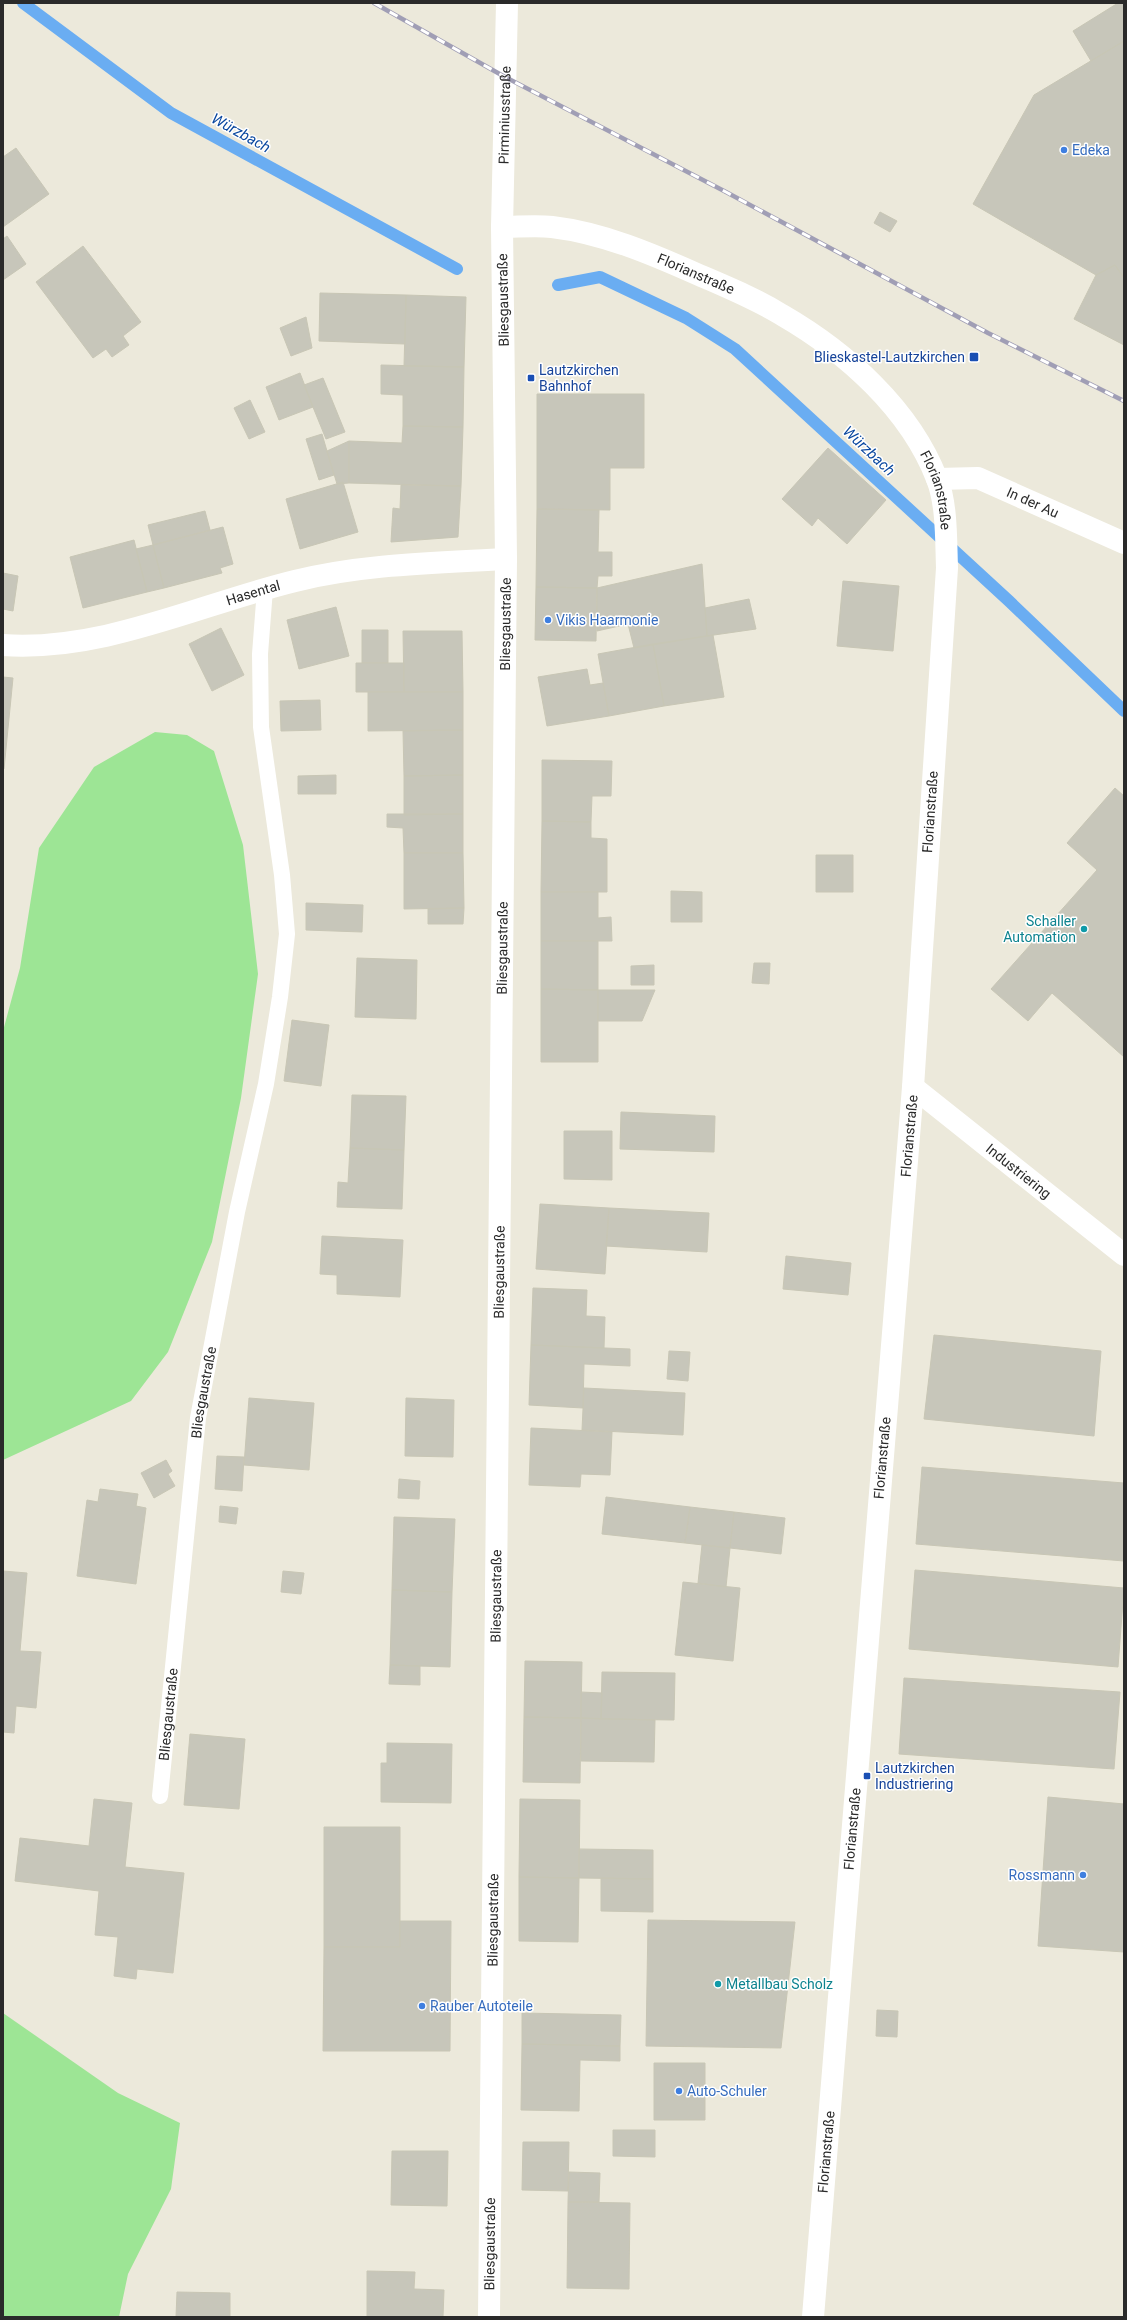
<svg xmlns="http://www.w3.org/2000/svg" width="1127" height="2320" viewBox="0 0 1127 2320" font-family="Roboto,sans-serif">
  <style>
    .green { fill: #9de595 }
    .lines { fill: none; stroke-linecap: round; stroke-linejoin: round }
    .stream { stroke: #6aadf2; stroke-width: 12 }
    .building { fill: #c7c6ba; stroke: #c8c6b5 }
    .service { stroke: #fff; stroke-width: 16 }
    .minor { stroke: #fff; stroke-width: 22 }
    .secondary { stroke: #fff; stroke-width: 22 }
    .rail-casing { stroke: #a09eb5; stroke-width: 4.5 }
    .rail { stroke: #fff; stroke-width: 3; stroke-dasharray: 9; stroke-linecap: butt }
    .shop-dot { fill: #3f7fe0; stroke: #fff; stroke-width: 1.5 }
    .transit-dot { fill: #1a4fb4; stroke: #fff; stroke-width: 1.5 }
    .culture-dot { fill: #0f9aa8; stroke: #fff; stroke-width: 1.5 }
    .labels { text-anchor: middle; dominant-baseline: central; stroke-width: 3; stroke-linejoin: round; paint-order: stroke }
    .street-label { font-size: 14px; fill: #2a2a2a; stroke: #fff }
    .shop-label { font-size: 14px; fill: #366cbe; stroke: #fff; text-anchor: start }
    .transit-label { font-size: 14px; fill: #164399; stroke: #fff; text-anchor: start }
    .culture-label { font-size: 14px; fill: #0d838f; stroke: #fff; text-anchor: end }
    .water-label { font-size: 15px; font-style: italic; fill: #09479f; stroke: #fff }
  </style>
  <rect width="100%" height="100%" fill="#ece9db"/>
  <!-- green -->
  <path class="green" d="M155,732L187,735L214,751L243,845L258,974L241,1098L212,1242L168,1352L131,1401L3,1460V1031L20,968L39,848L94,767Z
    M3,2013L118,2093L180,2123L171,2189L128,2274L119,2317H3Z"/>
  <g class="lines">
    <!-- stream -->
    <path class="stream" d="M23,3L171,113L457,269
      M558,285L600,277L686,318L735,349L1009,601L1124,711"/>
  </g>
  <!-- building -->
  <path class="building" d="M1118,3H1124V41L1091,61L1073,31Z
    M1124,41V278L1115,265L1096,275L973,204L1034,95Z
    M16,148L49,194L3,227V157Z
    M880,212L897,221L890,232L874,223Z
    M7,236L26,264L3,280V239Z
    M83,246L141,322L123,336L129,345L112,357L106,349L93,358L36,282Z
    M1115,265L1124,278V345L1074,319L1096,275Z
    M320,293L406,295L405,344L319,341Z
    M406,295L466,297L464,367L404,366Z
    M306,317L312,348L291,356L280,328Z
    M381,365L464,367L463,427L403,426V395L381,394Z
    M300,373L313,407L279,420L266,387Z
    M323,378L345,432L326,439L304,385Z
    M537,394H644V468H610V510L537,509Z
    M250,400L265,432L249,439L234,408Z
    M403,426L463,427L461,486L349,483V441L402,443Z
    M322,434L334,475L319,480L306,439Z
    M349,441V483L337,484L327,451Z
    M828,448L886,500L847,544L818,518L812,526L782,499Z
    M343,482L358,532L300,549L286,499Z
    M401,485L461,486L458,537L391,542L393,508L400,509Z
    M537,509L599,510L598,552H612V576H598L597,588L536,587Z
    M205,511L210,530L153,545L148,525Z
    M223,527L233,564L220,568L222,573L164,588L153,545Z
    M134,540L147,592L83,608L70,557Z
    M153,545L164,588L147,592L136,549Z
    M702,564L707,636L634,648L628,624L597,631V588Z
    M3,573L18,576L13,611L3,609Z
    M843,581L899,586L893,651L837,646Z
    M536,587L597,588L596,641L535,640Z
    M749,599L756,629L707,636L705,608Z
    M336,607L349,656L299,669L287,620Z
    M221,628L244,675L212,691L189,644Z
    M362,630H388V663H362Z
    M403,631H462L463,692H404Z
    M713,635L724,697L664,706L653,644Z
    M653,644L664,706L609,716L598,654Z
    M356,663H404V692H356Z
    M587,669L590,685L603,683L609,716L547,726L538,677Z
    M3,677L13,678L4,769H3Z
    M368,692H463V730L368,731Z
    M320,700L321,730L281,731L280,701Z
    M463,730V775L404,776L403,731Z
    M542,760L612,761L611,796H592L591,822L542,821Z
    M336,775V794H298V776Z
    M463,775V814L404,815V776Z
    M1115,788L1124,796V1057L1052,993L1028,1021L991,989L1097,870L1067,843Z
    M387,814H463V853H404L403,828L387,827Z
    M542,821L591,822V838L607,839V892H541Z
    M404,853H463L464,908L404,909Z
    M816,855H853V892H816Z
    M671,891L702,892V922H671Z
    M541,892H598V918L611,917L612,941H541Z
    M306,903L363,905L362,932L306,930Z
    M464,908L463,924H428V909Z
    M541,941H598V990L541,989Z
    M357,958L417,960L416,1019L355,1017Z
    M754,963H770L769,984L752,983Z
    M654,965V985H631V966Z
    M541,989L598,990V1062H541Z
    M598,990H655L642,1021H598Z
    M292,1020L329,1025L321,1086L284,1081Z
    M352,1095L406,1096L404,1150L350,1148Z
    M621,1112L715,1116L714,1152L620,1149Z
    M564,1131H612V1180L564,1179Z
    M350,1148L404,1150L402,1209L337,1207L338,1182L348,1183Z
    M540,1204L609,1208L605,1274L536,1269Z
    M609,1208L709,1213L707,1252L606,1246Z
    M322,1236L403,1240L400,1297L337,1294V1275L320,1274Z
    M786,1256L851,1263L848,1295L783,1289Z
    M533,1288L587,1290L586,1316L605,1317L604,1348L531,1345Z
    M934,1335L1101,1351L1094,1436L924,1419Z
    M531,1345L630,1349V1366L584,1364L583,1408L529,1405Z
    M669,1351L690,1352L688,1381L667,1379Z
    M584,1388L685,1393L683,1435L582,1430Z
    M249,1398L314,1403L309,1470L244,1465Z
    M406,1398L454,1400L453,1457L405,1456Z
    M531,1428L612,1432L610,1475L581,1474L580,1487L529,1485Z
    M217,1456L244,1457L242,1491L215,1489Z
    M166,1460L172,1471L168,1474L175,1486L154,1498L141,1473Z
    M922,1467L1124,1483V1561L916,1544Z
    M399,1479L420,1481L419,1499L398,1498Z
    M100,1489L138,1494L136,1506L146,1508L136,1584L77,1576L87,1500L98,1502Z
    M606,1497L690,1507L685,1543L602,1534Z
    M220,1506L238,1508L236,1524L219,1522Z
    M690,1507L734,1512L730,1548L685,1543Z
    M734,1512L785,1518L781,1554L730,1548Z
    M394,1517L455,1519L452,1592L392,1590Z
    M702,1545L730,1548L726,1587L698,1583Z
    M915,1570L1124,1588L1118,1667L909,1649Z
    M3,1571L27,1573L20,1651L41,1652L36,1708L16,1706L14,1733L3,1732Z
    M283,1571L304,1573L301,1594L281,1592Z
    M683,1582L740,1588L733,1661L675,1655Z
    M392,1590L452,1592L450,1667L390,1665Z
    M525,1661L582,1662L581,1718L524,1717Z
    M390,1665L420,1666V1685L389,1684Z
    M602,1672L675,1673L674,1720L601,1719Z
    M904,1678L1120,1692L1114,1769L899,1754Z
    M581,1692L602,1693L601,1719L581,1718Z
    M524,1717L581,1718L580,1783L523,1782Z
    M581,1718L655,1720L654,1762L581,1761Z
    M190,1734L245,1739L239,1809L184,1805Z
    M387,1743L452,1744L451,1803L381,1802V1763H387Z
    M1048,1797L1124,1804V1952L1038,1946Z
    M94,1799L132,1803L125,1867L184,1873L173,1973L137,1969L136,1979L114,1976L118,1937L95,1935L99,1891L15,1881L20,1838L89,1846Z
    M520,1799L580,1800L579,1878L519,1877Z
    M324,1827H400V1947H324Z
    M579,1849L653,1850V1879L579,1878Z
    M519,1877L579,1878L578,1942L519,1941Z
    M601,1878L653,1879V1912L601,1911Z
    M648,1920L795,1922L781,2048L646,2046Z
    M400,1921H451L450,2051H323L324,1947H400Z
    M877,2010L898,2011L897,2037L876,2036Z
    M522,2013L621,2015L620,2046L522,2044Z
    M522,2044L620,2046V2061L580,2060L579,2111L521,2110Z
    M654,2063H705V2120H654Z
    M613,2130H655V2157L613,2156Z
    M523,2142H569L568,2191L522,2190Z
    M392,2151H448L447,2206L391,2205Z
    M569,2172L600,2173L599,2202H568Z
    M568,2202L630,2203L629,2289L567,2288Z
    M367,2271L415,2272L414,2289L444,2290L443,2317H367Z
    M177,2292L230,2293V2317H176Z"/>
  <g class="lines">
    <!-- service -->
    <path class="service" id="s1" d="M160,1796L198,1418L237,1212L266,1084L280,997L287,934L282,875L261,727L260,654L265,589"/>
    <!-- minor -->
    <g class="minor">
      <path id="s2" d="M502,227C518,227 536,225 552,227C603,233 652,254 699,275C727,287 756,299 782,315C846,352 910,409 937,479C947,504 946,540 947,568L913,1087L813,2317"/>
      <path id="s3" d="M937,479L978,478L1124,543"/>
      <path id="s4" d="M3,645C103,652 200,604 295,581C363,564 436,563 506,559"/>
      <path id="s5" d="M913,1087L1124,1255"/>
    </g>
    <!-- secondary -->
    <path class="secondary" id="s6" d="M489,2317L506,559L502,227L507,3"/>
    <!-- rail casing -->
    <g class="rail-casing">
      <path id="rail" d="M374,3L505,77L726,192L988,333L1124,401"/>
    </g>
    <!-- rail -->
    <use href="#rail" class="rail"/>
  </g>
  <!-- markers -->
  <g class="shop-dot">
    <circle cx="1064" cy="150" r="4"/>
    <circle cx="548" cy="620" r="4"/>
    <circle cx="1083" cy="1875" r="4"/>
    <circle cx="422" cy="2006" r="4"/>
    <circle cx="679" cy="2091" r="4"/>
  </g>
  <g class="transit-dot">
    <rect x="969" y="352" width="10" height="10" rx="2"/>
    <rect x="527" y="374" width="8" height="8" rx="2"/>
    <rect x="863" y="1772" width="8" height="8" rx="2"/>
  </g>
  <g class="culture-dot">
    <circle cx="1084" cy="929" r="4"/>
    <circle cx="718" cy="1984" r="4"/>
  </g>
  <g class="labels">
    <!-- street labels -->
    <g class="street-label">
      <text stroke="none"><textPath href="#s6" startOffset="2202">Pirminiusstraße</textPath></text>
      <text stroke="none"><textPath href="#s2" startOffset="202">Florianstraße</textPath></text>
      <text transform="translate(503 300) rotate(-91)">Bliesgaustraße</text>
      <text stroke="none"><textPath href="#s2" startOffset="538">Florianstraße</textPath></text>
      <text stroke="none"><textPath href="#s3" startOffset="101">In der Au</textPath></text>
      <text stroke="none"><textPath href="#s4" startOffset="257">Hasental</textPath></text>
      <text stroke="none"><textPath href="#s6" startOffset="1693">Bliesgaustraße</textPath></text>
      <text transform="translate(930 812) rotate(-86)">Florianstraße</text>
      <text stroke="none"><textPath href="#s6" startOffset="1369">Bliesgaustraße</textPath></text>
      <text transform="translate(909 1136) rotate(-85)">Florianstraße</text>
      <text stroke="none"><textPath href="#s5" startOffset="135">Industriering</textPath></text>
      <text stroke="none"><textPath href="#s6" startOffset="1045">Bliesgaustraße</textPath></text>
      <text stroke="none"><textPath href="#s1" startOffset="406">Bliesgaustraße</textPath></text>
      <text transform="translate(882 1458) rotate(-85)">Florianstraße</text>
      <text stroke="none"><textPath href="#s6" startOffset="721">Bliesgaustraße</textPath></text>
      <text stroke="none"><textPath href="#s1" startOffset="82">Bliesgaustraße</textPath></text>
      <text transform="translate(852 1829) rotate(-85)">Florianstraße</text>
      <text stroke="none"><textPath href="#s6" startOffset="397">Bliesgaustraße</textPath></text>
      <text transform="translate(826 2152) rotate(-85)">Florianstraße</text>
      <text stroke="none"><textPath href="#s6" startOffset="73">Bliesgaustraße</textPath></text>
    </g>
    <!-- shop labels -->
    <g class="shop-label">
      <text x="1072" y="150">Edeka</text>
      <text x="556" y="620">Vikis Haarmonie</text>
      <text x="1075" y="1875" text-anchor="end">Rossmann</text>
      <text x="430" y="2006">Rauber Autoteile</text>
      <text x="687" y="2091">Auto-Schuler</text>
    </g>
    <!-- transit labels -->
    <g class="transit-label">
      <text x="965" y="357" text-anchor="end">Blieskastel-Lautzkirchen</text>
      <text x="539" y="370">Lautzkirchen<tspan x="539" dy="16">Bahnhof</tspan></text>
      <text x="875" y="1768">Lautzkirchen<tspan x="875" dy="16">Industriering</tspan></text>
    </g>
    <!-- culture labels -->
    <g class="culture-label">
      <text x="1076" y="921">Schaller<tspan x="1076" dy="16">Automation</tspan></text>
      <text x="726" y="1984" text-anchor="start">Metallbau Scholz</text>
    </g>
    <!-- water labels -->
    <g class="water-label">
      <text transform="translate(241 133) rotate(29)">Würzbach</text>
      <text transform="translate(869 451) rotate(43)">Würzbach</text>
    </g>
  </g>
  <!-- border -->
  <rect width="1127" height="2320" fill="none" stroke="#2a2a2a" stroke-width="8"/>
</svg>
